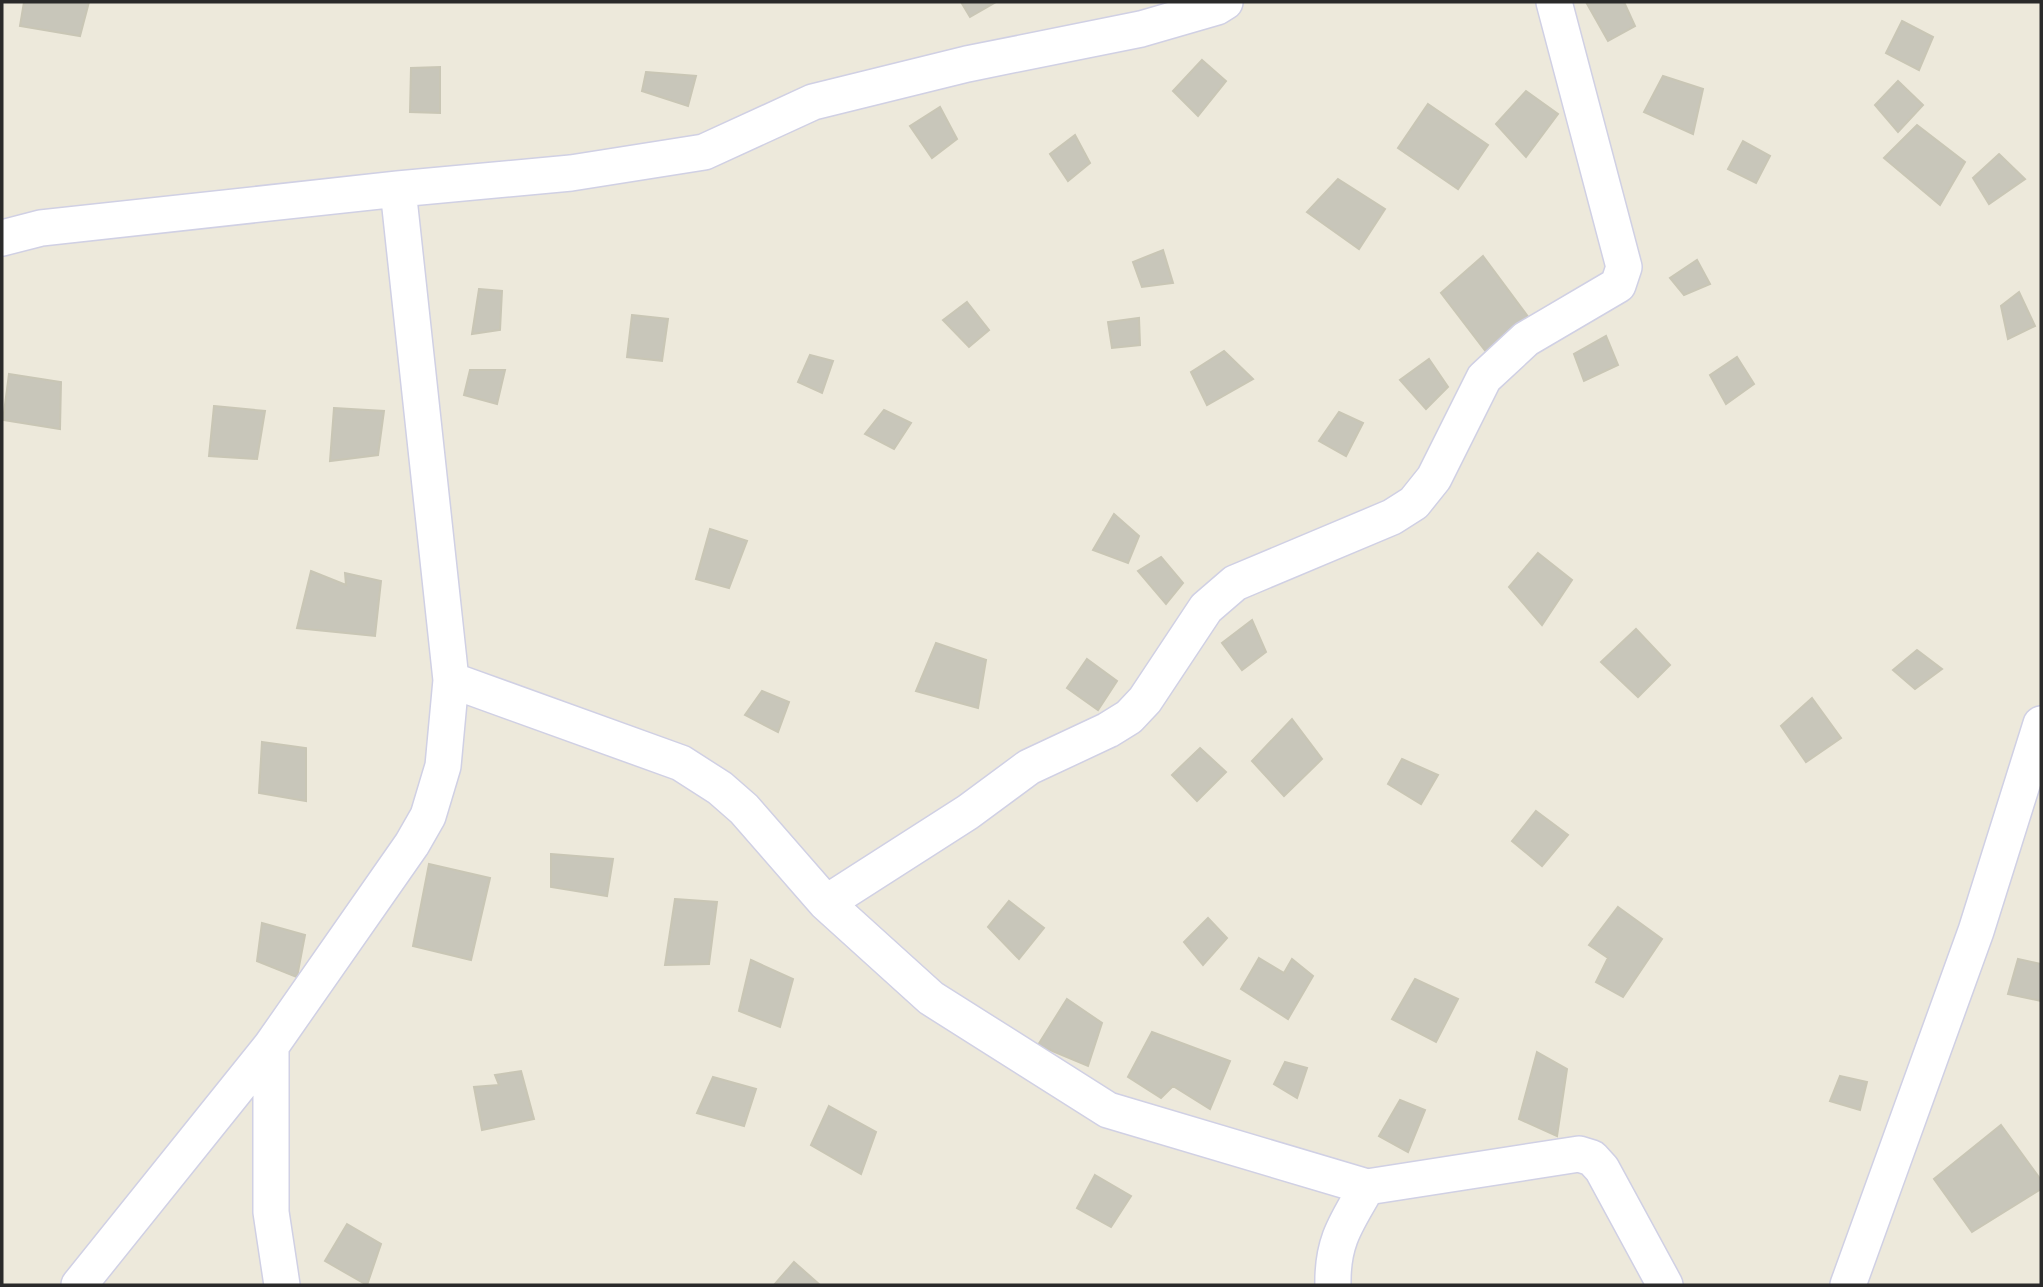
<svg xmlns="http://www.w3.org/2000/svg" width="2043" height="1287" viewBox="0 0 2043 1287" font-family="'Titillium Web',sans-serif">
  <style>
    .building { fill: #c8c6ba; stroke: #c9c6b5; stroke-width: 2 }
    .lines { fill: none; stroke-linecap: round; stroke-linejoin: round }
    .minor-casing { stroke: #d0d0e4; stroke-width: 38 }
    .minor { stroke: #fff; stroke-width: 35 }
  </style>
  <rect width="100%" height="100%" fill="#ede9db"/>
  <!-- building -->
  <path class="building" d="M24,2H89L80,36L20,26Z
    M961,2H996L970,17Z
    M1586,2H1624L1635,26L1608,41Z
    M1902,21L1933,37L1919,70L1886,53Z
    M1202,60L1226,81L1198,116L1173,91Z
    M440,67V113L410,112L411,68Z
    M646,72L696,76L688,106L642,91Z
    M1663,76L1703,89L1693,134L1644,112Z
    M1898,81L1923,105L1898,132L1875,105Z
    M1526,91L1558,114L1526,157L1496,124Z
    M1428,104L1488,145L1458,189L1398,148Z
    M940,107L957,139L932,158L910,126Z
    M1917,125L1965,162L1940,205L1884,158Z
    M1075,135L1090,163L1068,181L1050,154Z
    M1743,141L1770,156L1756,183L1728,169Z
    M1999,154L2025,179L1989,204L1973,178Z
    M1338,179L1385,209L1359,249L1307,212Z
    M1163,250L1173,283L1142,287L1133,262Z
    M1483,256L1529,318L1487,353L1441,293Z
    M1697,260L1710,284L1684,295L1670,278Z
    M479,289L502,291L500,330L472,334Z
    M2019,292L2035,326L2008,339L2001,306Z
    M967,302L989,330L969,347L943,320Z
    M632,315L668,319L662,361L627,357Z
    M1139,318L1140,345L1112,348L1108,322Z
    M1606,336L1618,365L1584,381L1574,354Z
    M1224,351L1253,379L1207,405L1191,372Z
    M810,355L833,361L822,393L798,382Z
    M1737,357L1754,384L1726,404L1710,375Z
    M1429,359L1448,387L1426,409L1400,380Z
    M470,370H505L497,404L464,395Z
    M9,374L61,382L60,429L3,420Z
    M214,406L265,411L257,459L209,456Z
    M334,408L384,411L378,455L330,461Z
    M884,410L911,423L894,449L865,434Z
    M1339,412L1363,423L1346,456L1319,441Z
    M1114,514L1139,536L1128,563L1093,550Z
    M710,529L747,541L729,588L696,579Z
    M1538,553L1572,580L1542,625L1509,587Z
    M1161,557L1183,583L1166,604L1138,571Z
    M311,571L346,585L345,573L381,581L375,636L297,628Z
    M1252,620L1266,652L1242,670L1222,643Z
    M1636,629L1670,665L1638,697L1601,662Z
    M936,643L986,660L978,708L916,691Z
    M1917,650L1942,669L1915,689L1893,670Z
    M1087,659L1117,681L1098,710L1067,688Z
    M762,691L789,702L778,732L745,715Z
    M1812,698L1841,738L1806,762L1781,726Z
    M1292,719L1322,759L1284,796L1252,761Z
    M262,742L306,748V801L259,793Z
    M1200,748L1226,772L1197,801L1172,775Z
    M1402,759L1438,775L1421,804L1388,784Z
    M1536,811L1568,835L1542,866L1512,841Z
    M551,854L613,859L607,896L551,887Z
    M429,864L490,878L471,960L413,946Z
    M675,899L717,902L709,964L665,965Z
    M1009,901L1044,928L1019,959L988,927Z
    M1618,907L1662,939L1623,997L1596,982L1608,958L1589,945Z
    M1208,918L1227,938L1203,965L1184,942Z
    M262,923L305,935L297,977L257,961Z
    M1259,958L1284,973L1292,959L1313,976L1288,1019L1241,989Z
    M2018,959L2041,964V1001L2008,994Z
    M751,960L793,979L780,1027L739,1011Z
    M1415,979L1458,999L1436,1042L1392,1019Z
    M1067,999L1102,1023L1088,1066L1038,1045Z
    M1152,1032L1230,1061L1210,1109L1173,1086L1161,1098L1128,1077Z
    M1537,1052L1567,1069L1557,1136L1519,1119Z
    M1285,1062L1307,1068L1297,1098L1274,1084Z
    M521,1071L534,1119L482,1130L474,1087L499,1085L495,1075Z
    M1840,1076L1867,1082L1860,1110L1830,1101Z
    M713,1077L756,1089L744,1126L697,1113Z
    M1400,1100L1425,1110L1408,1152L1379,1136Z
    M829,1106L876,1132L861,1174L811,1145Z
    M2001,1125L2041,1180V1189L1972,1232L1934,1179Z
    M1095,1175L1131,1196L1111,1227L1077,1208Z
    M347,1224L381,1244L367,1285L325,1261Z
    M794,1262L820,1285H774Z"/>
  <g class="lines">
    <!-- minor casing -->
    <g class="minor-casing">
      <path id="minor" d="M2,238L41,228L398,189L571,173L704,152L813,102L967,64L1141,29L1217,7L1225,2
        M451,680L681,763L720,788L744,809L826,903L931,998L1108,1110L1367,1187L1579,1154L1592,1158L1602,1169L1665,1285
        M826,903L968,812L1029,767L1108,730L1129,717L1145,700L1206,608L1235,583L1392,517L1414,503L1434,478L1484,378L1526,339L1618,285L1624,267L1554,2
        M79,1285L271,1046
        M282,1285L271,1212V1046L412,844L428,816L443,766L451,680L398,189
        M1333,1285C1332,1242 1346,1223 1367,1187
        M1848,1285L1976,931L2041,724"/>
    </g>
    <!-- minor -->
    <use href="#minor" class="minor"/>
  </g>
  <!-- border -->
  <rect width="2043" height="1287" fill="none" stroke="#2a2a2a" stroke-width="7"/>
</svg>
